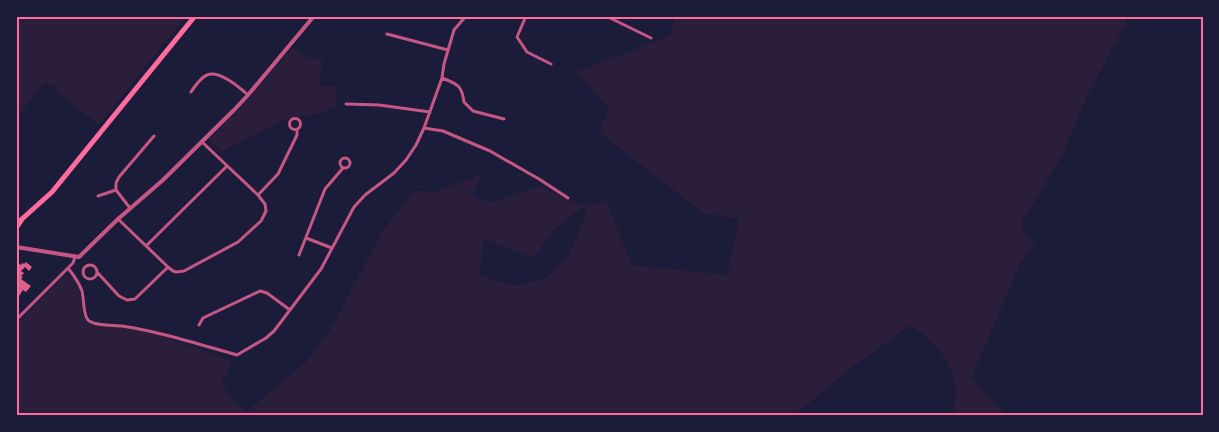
<svg xmlns="http://www.w3.org/2000/svg" width="1219" height="432" viewBox="0 0 1219 432" font-family="'Nunito Sans',sans-serif">
  <style>
    .green { fill: #2a1e3b; fill-rule: evenodd }
    .building { fill: #dd5f8e }
    .lines { fill: none; stroke-linecap: round; stroke-linejoin: round }
    .minor { stroke: #c65784; stroke-width: 3 }
    .tertiary { stroke: #c65784; stroke-width: 4 }
    .primary { stroke: #ff6b9d; stroke-width: 5 }
    .neatline { fill: none; stroke: #ff6b9d; stroke-width: 2 }
  </style>
  <rect width="100%" height="100%" fill="#1b1b3a"/>
  <!-- green -->
  <path class="green" d="M16,16H186L99,125L59,94L55,86L44,83L16,119Z
    M675,16H1128L1125,25L1087,96L1063,155L1022,222L1024,234L1035,243L1019,266L971,378L1007,416H952C955,404 957,393 954,381C949,359 930,333 908,326L900,333L847,371L794,416H16V324L65,275C84,277 79,306 84,317C86,322 89,323 93,325L121,327L161,335L181,343L233,361L222,382L231,399L247,411L307,361L334,324L381,233L414,191L436,192L483,173L472,195L490,203L540,186L562,197L585,206L606,201L632,265L727,275L739,219L703,213L599,132L609,109L577,72L671,35ZM585,207L584,221L567,257L547,277L540,280L518,286L479,276L484,239L534,258L552,232L573,214Z
    M292,48L307,57L322,60L320,85L337,87L336,107L321,113L298,117L279,122L220,152L218,146H214L211,144L210,138L237,111Z"/>
  <!-- building -->
  <path class="building" d="M26,262L32,267L29,271L25,267L21,271L24,273L21,276L23,277L21,279L31,286L26,292L23,290L19,296L16,294V268L19,264L21,265L22,263L24,264Z"/>
  <g class="lines">
    <!-- minor -->
    <path class="minor" d="M526,16L517,37L527,52L551,64
      M606,16L651,38
      M387,34L448,50
      M442,78C458,84 462,86 464,102L473,111L504,119
      M191,92C195,86 200,78 207,75C219,70 239,87 248,95
      M346,104L379,105L430,112
      M289.5 124a5.5 5.5 0 1 1 11 0a5.5 5.5 0 1 1-11 0Z
      M424,128L443,131L490,151L539,179L568,198
      M340 163a5 5 0 1 1 10 0a5 5 0 1 1-10 0Z
      M258,195L278,174L297,135V129
      M98,196L116,190
      M130,208L116,190V183L119,177L154,136
      M118,219L168,267L173,271L176,272L184,271L238,242L261,221L266,211L265,204L258,195L202,142
      M306,238L332,248
      M146,246L227,166
      M299,255L325,189L343,168
      M83 272a7 7 0 1 1 14 0a7 7 0 1 1-14 0Z
      M68,268C74,276 79,282 82,291C84,299 83,315 88,320C94,326 114,325 122,326C161,332 198,344 237,355L266,338L274,331L321,269L354,207L365,195L394,173L406,160L416,145L424,128L442,78L444,64L454,30L466,16
      M97,272L119,296L127,300L135,299L168,267
      M16,320L73,263L75,257
      M199,325L203,318L260,291L267,293L290,310"/>
    <!-- tertiary -->
    <path class="tertiary" d="M16,247L79,257L118,219L163,180L235,109L248,95L314,16"/>
    <!-- primary -->
    <path class="primary" d="M16,228L22,219L52,192L195,16
      M16,238V244"/>
  </g>
  <!-- border -->
  <rect width="1219" height="432" fill="none" stroke="#1b1b3a" stroke-width="35"/>
  <rect x="18" y="18" width="1184" height="396" class="neatline"/>
</svg>
